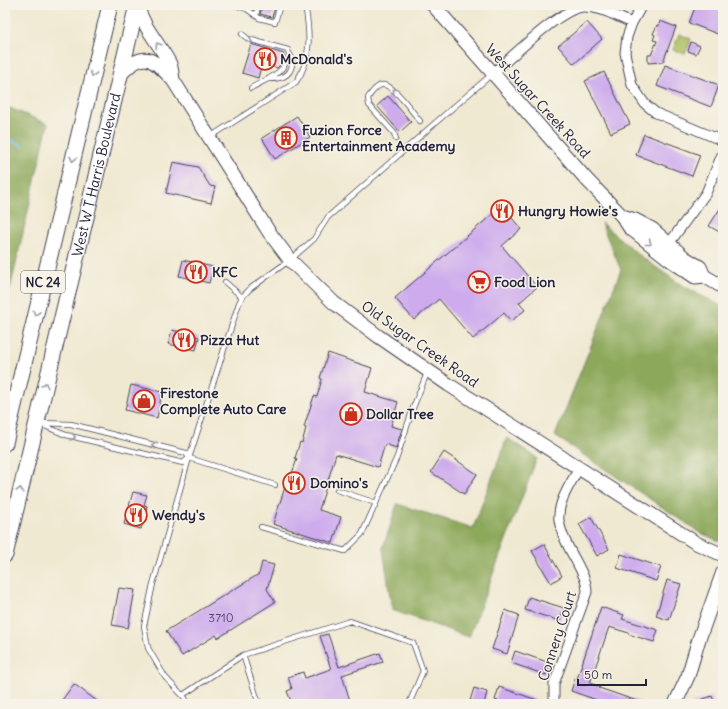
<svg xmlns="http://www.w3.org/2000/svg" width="728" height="709" viewBox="0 0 728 709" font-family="Delius,sans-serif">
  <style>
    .green { fill: #b0c265; stroke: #697250 }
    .forest { fill: #8ca85a; stroke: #57654a }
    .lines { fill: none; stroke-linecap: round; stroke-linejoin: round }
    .stream { stroke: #76b8eb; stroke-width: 2.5 }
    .building { fill: #cdabed }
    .lane-casing { stroke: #414052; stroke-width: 6 }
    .street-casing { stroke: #414052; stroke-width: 11 }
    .secondary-casing { stroke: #414052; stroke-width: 15 }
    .primary-casing { stroke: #414052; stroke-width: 17 }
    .lane { stroke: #fff; stroke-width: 4.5 }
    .street { stroke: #fff; stroke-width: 9 }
    .secondary { stroke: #fff; stroke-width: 13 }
    .primary { stroke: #fff; stroke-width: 15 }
    .oneway { stroke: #9c9ca7 }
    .labels { text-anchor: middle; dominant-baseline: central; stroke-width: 3; stroke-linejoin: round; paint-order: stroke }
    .number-label { font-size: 12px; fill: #4d4468 }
    .shield { fill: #f7f3e8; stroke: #62616f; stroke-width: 1 }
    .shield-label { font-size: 13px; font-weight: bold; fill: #22223b }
    .poi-label { font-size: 14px; font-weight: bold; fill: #22223b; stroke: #f7f3e8; text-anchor: start }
    .street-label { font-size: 14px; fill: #22223b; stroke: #f7f3e8 }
  </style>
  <rect width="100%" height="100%" fill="#f7f3e8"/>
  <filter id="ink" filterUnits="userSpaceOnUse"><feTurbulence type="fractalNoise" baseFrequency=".025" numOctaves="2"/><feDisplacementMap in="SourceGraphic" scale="8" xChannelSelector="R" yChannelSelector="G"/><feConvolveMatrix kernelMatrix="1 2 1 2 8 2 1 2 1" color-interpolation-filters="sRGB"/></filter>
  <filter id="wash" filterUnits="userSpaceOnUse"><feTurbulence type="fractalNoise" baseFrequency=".012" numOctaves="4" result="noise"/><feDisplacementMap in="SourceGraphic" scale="16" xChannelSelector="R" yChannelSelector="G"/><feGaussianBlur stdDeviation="0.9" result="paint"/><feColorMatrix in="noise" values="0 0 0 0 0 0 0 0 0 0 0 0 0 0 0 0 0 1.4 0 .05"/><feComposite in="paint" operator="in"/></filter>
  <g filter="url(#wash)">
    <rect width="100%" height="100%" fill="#f0e9d2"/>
    <!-- green -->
    <path class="green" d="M679,34L691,39L685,54L673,50Z"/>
    <!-- forest -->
    <path class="forest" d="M5,106L48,124L5,311Z
      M601,223L643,258L680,284L723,307V536L721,542L701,533L555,436L621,270Z
      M507,438L537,458L469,637L392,610L383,548L397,504L473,528Z"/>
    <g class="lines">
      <!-- stream -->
      <path class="stream" d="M5,137L23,146"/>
    </g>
    <g id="blocks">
      <!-- building -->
      <path class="building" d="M263,5H276L272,17L260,14Z
        M696,5H706L723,11V36L689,23Z
        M660,21L676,27L663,62L648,63V55H651L657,41L653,40L655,35L653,34L657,25L659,26Z
        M587,22L602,39L574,64L558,46Z
        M691,42L700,46L696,54L688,51Z
        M251,44L284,54L280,65L277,68L262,63L258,78L242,73Z
        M665,65L719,85L711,107L657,86Z
        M604,72L630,124L611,133L585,81Z
        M388,96L411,122L400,132L377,106Z
        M297,116L310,137L275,159L262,138Z
        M644,134L700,155L692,176L636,155Z
        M173,162L198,167L210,186L215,187L211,203L166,193Z
        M723,204V234L709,226Z
        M502,206L521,229L502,246L537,287L519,303L525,310L511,321L504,313L473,339L439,299L414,320L395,298Z
        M183,260L213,267L209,283L179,276Z
        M172,330L199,337L196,350L168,344Z
        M328,353L372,368L365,392L398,402L391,426L402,429L396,448L385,444L378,467L336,454L319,510L341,517L333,543L273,524L287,481L289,482L297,459L295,458L300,442L302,443L306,428L304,427L314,396L317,397L322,379L320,378Z
        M131,385L162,392L157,418L125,410Z
        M444,452L477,474L464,494L431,472Z
        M133,492L147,495L144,505L147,506L141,529L124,524Z
        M591,517L609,549L597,556L579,524Z
        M544,544L562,576L551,583L532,551Z
        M621,554L661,567L656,581L617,568Z
        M262,562L274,565L267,589L275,602L218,638L216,635L182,656L166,631L259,574Z
        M667,580L681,584L669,620L656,616Z
        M119,588L135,590L128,628L112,625Z
        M529,597L564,608L560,621L525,610Z
        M601,607L624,615L622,619L658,630L654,642L628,634L629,633L609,627L590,683L600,687L599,688L643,703L642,704H608L571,691L575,678L577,679Z
        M505,610L519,615L507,654L492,649Z
        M328,634L339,667L380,653L383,662L342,675L351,704H292L287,691L292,689L288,677L303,672L305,678L331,669L320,636Z
        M515,651L550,663L546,675L511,663Z
        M74,684L101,704H59Z
        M499,687L546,703V704H508L495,700Z
        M474,688L487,692L484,704H469Z
        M712,696L715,704H692V703Z"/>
    </g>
  </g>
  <g filter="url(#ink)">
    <use href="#blocks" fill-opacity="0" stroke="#414052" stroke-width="1"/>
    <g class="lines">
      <!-- lane casing -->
      <g class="lane-casing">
        <path id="lane" d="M235,5L247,9L259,18L275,22L280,5
          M297,5L306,8
          M256,16L258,5
          M242,34L248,39L288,50L289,55C284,74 267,79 251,88
          M269,79C280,79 290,77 292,65C293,60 292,57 289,53
          M210,137L296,82C312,59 310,32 305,5
          M396,139L394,133L369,105L368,98C371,93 376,87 381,85C392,81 413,113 420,121
          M225,282L242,297
          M40,423L71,424L186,453L189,458L275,485
          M40,424L66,435L183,463L189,458
          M337,490L376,503
          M261,527L345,551L362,534L397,457L413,408L427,373
          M243,655L350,621L413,643L423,671L409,704
          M183,695L243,655L259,704
          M188,704L185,698L165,677L148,648L144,626L153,584L189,458L239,303L242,297L251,288L290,260L314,239L328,217L442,117L491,75"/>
      </g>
      <!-- street casing -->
      <g class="street-casing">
        <path id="street" d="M642,5L632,23L627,37L625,53L632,85L645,104L656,113L723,141
          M493,73C511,58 561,8 583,7C600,6 617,17 632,23
          M668,245L706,193L723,152
          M554,704V684L587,592C587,581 582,573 577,563C570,550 561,535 559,520C557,503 571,483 579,468"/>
      </g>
      <!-- secondary casing -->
      <g class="secondary-casing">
        <path id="secondary" d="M137,5C143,27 158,42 169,62C172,67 172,74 173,80
          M433,5L556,145L588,181L622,216L630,228L669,259L695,277L704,276L723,287
          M120,75C144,49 152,58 173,80L269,232L290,260L334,303L378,336L449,385L696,543L723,555
          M622,216L635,220L652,229L685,258L700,267L704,276
          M675,704L688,676L699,639L723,572"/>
      </g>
      <!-- primary casing -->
      <g class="primary-casing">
        <g id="primary">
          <path d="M5,443L110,5"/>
          <path id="s1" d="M5,555L137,5"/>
        </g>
      </g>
      <!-- lane -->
      <use href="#lane" class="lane"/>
      <!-- street -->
      <use href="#street" class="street"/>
      <!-- secondary -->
      <use href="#secondary" class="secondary"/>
      <!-- primary -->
      <use href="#primary" class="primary"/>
    </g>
    <!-- one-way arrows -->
    <defs><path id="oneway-chevron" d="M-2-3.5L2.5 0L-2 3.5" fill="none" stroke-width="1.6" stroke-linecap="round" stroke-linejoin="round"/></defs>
    <g class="oneway">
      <use href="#oneway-chevron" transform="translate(252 39) rotate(-161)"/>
      <use href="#oneway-chevron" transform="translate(158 45) rotate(-124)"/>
      <use href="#oneway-chevron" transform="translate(93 74) rotate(104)"/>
      <use href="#oneway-chevron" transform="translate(395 91) rotate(-135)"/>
      <use href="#oneway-chevron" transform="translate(73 159) rotate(103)"/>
      <use href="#oneway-chevron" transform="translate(649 243) rotate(38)"/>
      <use href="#oneway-chevron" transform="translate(36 313) rotate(103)"/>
      <use href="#oneway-chevron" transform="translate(45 385) rotate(-76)"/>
      <use href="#oneway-chevron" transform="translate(73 437) rotate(14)"/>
      <use href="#oneway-chevron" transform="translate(154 445) rotate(-166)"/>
      <use href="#oneway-chevron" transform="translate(20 490) rotate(-77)"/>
    </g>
  </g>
  <!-- icons -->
  <defs>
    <g id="restaurant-ring" transform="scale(1.15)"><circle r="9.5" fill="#f7f3e8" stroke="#c8321e" stroke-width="1.5"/><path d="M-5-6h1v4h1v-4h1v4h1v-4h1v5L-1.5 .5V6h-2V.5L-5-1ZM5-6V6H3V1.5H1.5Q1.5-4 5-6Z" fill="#c8321e"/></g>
    <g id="building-ring" transform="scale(1.15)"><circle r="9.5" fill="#f7f3e8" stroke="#c8321e" stroke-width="1.5"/><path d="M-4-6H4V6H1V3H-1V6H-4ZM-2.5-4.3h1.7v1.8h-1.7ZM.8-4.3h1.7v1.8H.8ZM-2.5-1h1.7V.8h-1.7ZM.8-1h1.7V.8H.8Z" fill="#c8321e"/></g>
    <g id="supermarket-ring" transform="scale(1.15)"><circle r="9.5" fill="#f7f3e8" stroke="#c8321e" stroke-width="1.5"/><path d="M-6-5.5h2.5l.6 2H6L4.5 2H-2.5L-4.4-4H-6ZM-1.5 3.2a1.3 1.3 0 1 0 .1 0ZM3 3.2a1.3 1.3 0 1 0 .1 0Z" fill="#c8321e"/></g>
    <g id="shop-ring" transform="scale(1.15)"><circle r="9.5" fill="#f7f3e8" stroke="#c8321e" stroke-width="1.5"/><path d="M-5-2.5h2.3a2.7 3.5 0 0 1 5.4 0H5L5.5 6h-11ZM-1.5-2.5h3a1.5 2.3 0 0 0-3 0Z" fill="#c8321e"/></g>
  </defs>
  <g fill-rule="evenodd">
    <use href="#restaurant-ring" x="265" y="59"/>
    <use href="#building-ring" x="286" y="138"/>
    <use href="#restaurant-ring" x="502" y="211"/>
    <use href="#restaurant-ring" x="196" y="272"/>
    <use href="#supermarket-ring" x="479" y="282"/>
    <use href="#restaurant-ring" x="184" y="340"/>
    <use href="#shop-ring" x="144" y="401"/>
    <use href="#shop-ring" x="351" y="414"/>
    <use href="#restaurant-ring" x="294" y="483"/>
    <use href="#restaurant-ring" x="136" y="515"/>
  </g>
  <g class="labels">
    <!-- number labels -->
    <g class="number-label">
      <text x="221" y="617">3710</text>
    </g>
    <!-- shield labels -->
    <rect class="shield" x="21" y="271" width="44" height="22" rx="3"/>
    <g class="shield-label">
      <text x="43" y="282">NC 24</text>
    </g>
    <!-- poi labels -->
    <g class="poi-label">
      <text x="280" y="59">McDonald's</text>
      <text x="302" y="130">Fuzion Force<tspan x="302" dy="16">Entertainment Academy</tspan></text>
      <text x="518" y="211">Hungry Howie's</text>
      <text x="212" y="272">KFC</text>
      <text x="494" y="282">Food Lion</text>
      <text x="200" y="340">Pizza Hut</text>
      <text x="160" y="393">Firestone<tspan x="160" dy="16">Complete Auto Care</tspan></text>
      <text x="366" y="414">Dollar Tree</text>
      <text x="310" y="483">Domino's</text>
      <text x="152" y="515">Wendy's</text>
    </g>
    <!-- street labels -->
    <g class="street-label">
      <text transform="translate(538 101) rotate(48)">West Sugar Creek Road</text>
      <text stroke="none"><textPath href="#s1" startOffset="391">West W T Harris Boulevard</textPath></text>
      <text transform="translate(420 344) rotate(35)">Old Sugar Creek Road</text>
      <text transform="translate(557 636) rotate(-72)">Connery Court</text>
    </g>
  </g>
  <!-- margin -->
  <rect width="728" height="709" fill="none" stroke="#f7f3e8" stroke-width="20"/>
  <!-- scale -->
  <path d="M578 679v6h68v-6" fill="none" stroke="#22223b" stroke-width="2"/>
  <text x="584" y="679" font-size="12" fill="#22223b" stroke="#f7f3e8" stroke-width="3" paint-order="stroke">50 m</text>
</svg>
